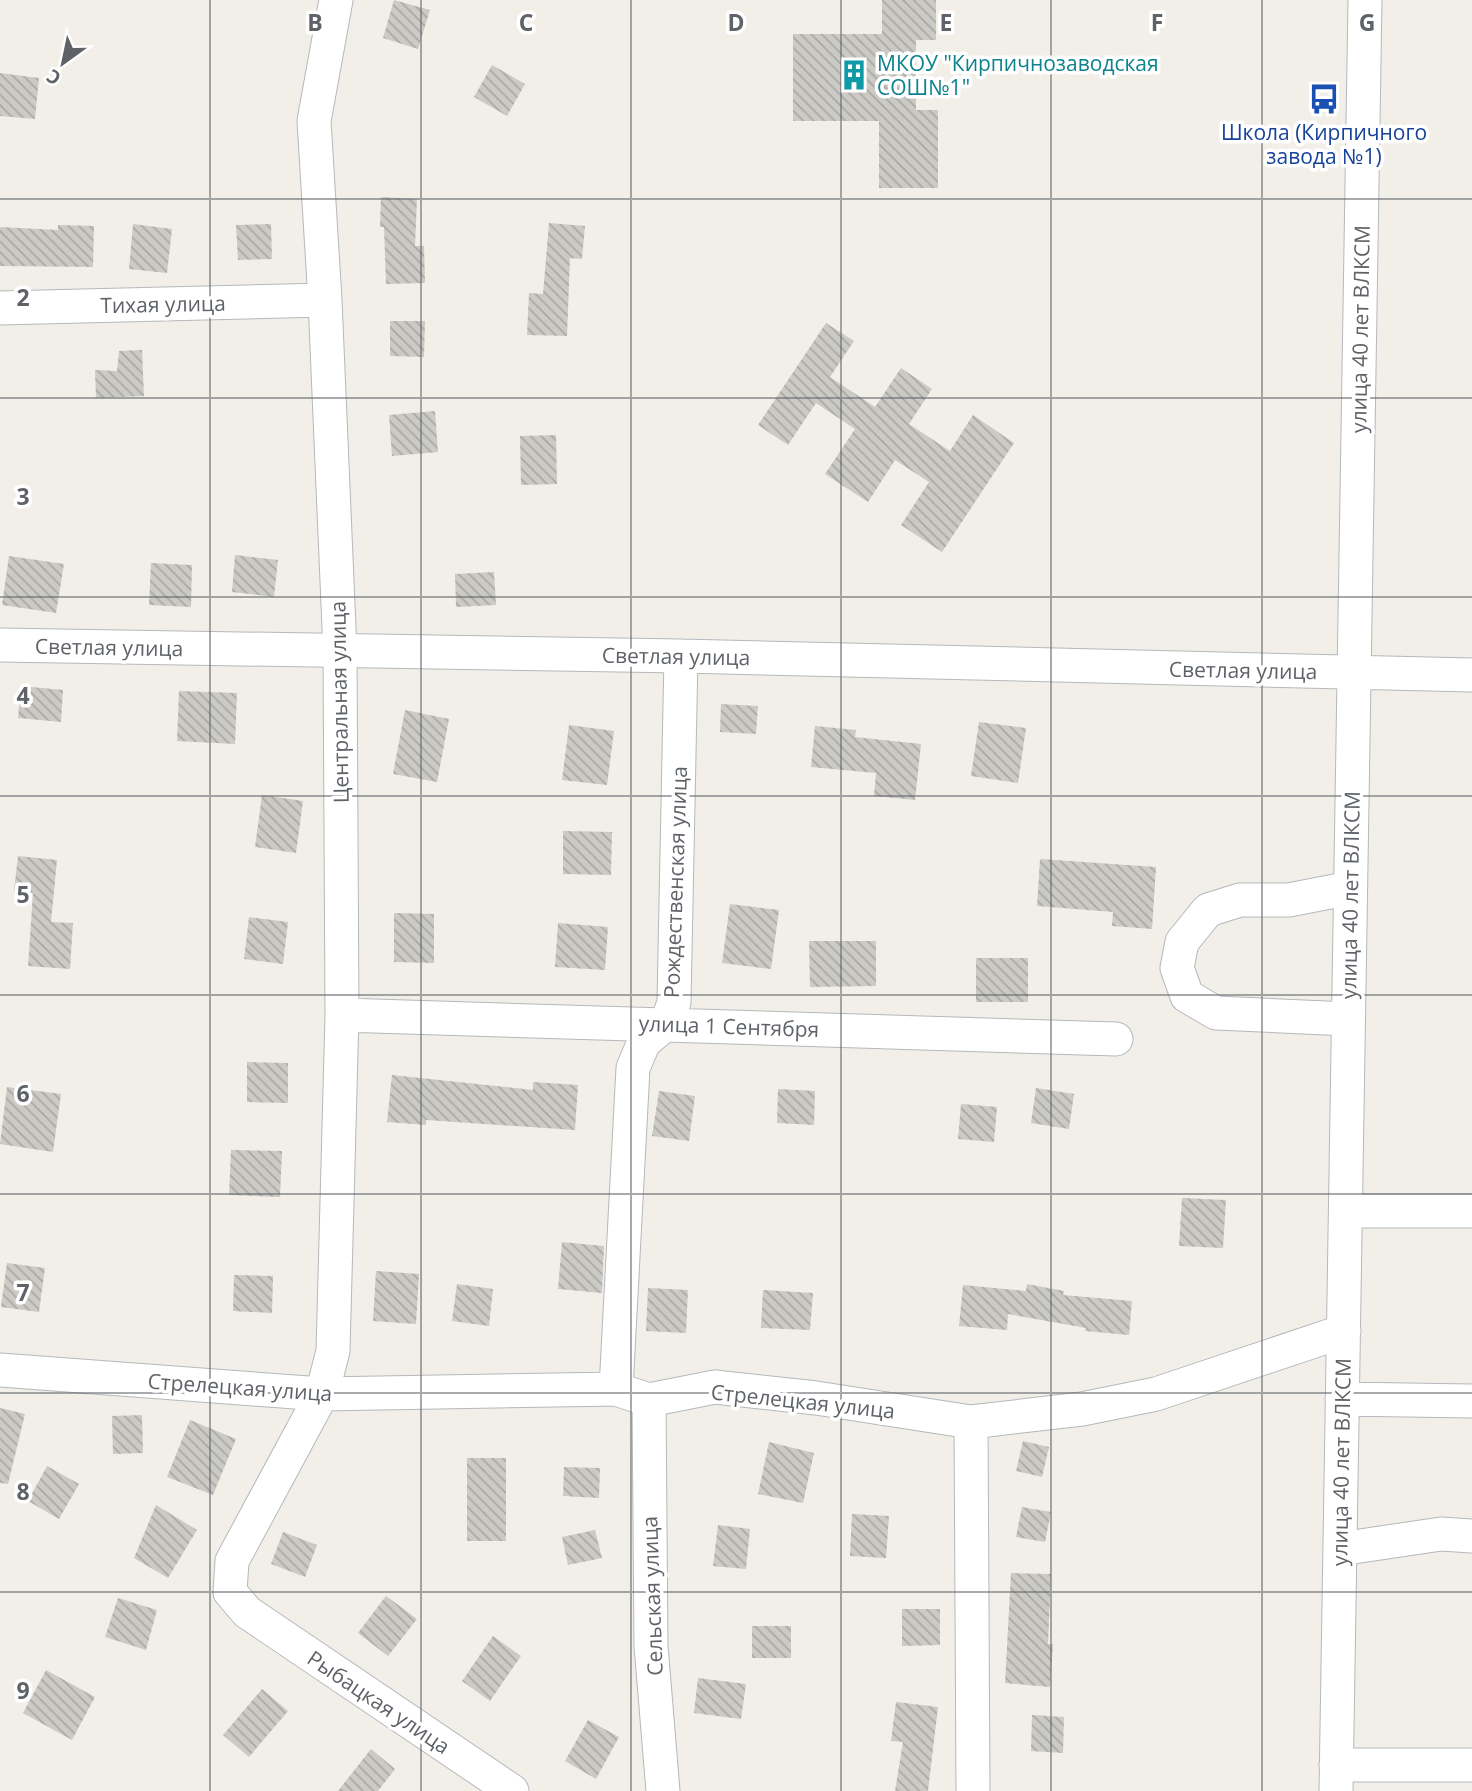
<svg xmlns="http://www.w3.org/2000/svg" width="1472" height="1791" viewBox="0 0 1472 1791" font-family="'Open Sans',sans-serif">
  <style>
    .building { fill: url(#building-back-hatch) }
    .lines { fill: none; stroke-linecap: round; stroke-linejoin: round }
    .minor-casing { stroke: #b5b8bc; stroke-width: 35 }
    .minor { stroke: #fff; stroke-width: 33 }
    .grid { fill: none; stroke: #5f6368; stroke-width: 2; stroke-opacity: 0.55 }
    .labels { text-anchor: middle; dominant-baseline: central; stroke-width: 7; stroke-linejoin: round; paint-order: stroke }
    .culture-label { font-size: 21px; fill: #0d838f; stroke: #fff; text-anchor: start }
    .transit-label { font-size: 21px; fill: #164399; stroke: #fff }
    .street-label { font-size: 21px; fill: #5f6368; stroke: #fff }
    .grid-label { font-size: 23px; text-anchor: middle; font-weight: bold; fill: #5f6368; stroke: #fff; stroke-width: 7; stroke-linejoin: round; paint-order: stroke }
  </style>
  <defs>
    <pattern id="building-back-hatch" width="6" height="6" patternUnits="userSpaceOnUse" patternTransform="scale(1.75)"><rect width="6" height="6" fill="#cccac5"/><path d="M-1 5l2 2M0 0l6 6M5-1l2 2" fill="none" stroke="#a9a8a4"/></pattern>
  </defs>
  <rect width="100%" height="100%" fill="#f1efe8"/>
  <!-- building -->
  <path class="building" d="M394,0L430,10L418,49L383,38Z
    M882,0H936V40H916V110H938V188H879V121H793V34H882Z
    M492,65L525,84L507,116L474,97Z
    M0,73L39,78L35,119L0,116Z
    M381,197L417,199L415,246H424L425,283L386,284L384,227H380Z
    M549,223L585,226L582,259L570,258L567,336L527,335L529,293L543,294Z
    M133,224L172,229L167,273L129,269Z
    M271,224L272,259L238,260L236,225Z
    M58,225L94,226L93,267L0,266V227L58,230Z
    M390,321H425L424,357L390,356Z
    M826,323L854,341L830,377L875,407L901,368L932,389L909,424L950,451L973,415L1014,443L942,552L901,525L929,482L895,460L868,502L825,474L855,429L816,403L788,445L758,425Z
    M142,350L144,396L96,398L95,370L117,371L119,351Z
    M435,411L438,452L392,456L389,415Z
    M556,435L557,484L521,485L520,436Z
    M235,555L278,560L274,597L232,592Z
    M9,556L64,564L56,613L2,605Z
    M151,563L192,565L191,607L149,605Z
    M494,572L496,605L456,607L455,574Z
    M21,686L63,690L61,722L18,718Z
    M179,691L237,693L235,744L177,741Z
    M721,704L758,706L756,734L720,732Z
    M405,710L449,719L437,782L393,774Z
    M979,722L1026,728L1018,783L971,776Z
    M569,725L614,731L607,785L562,780Z
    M815,726L856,730L855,737L921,744L915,800L874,796L876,773L811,767Z
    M262,795L303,801L296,853L255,847Z
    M563,831L612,832L611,875L563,874Z
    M18,856L57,860L51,922L73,923L70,969L28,966L33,893L14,891Z
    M1040,859L1156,867L1152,929L1112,926L1113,912L1037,906Z
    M730,904L779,910L771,969L722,963Z
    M394,913L434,914V963L394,962Z
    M249,917L288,922L283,964L244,959Z
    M558,923L608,927L605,970L555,967Z
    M809,941H876V986L810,987Z
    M976,958H1028V1002H976Z
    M247,1062L288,1063V1103L247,1102Z
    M392,1075L533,1090V1082L578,1085L575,1130L426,1120V1125L387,1122Z
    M7,1087L61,1094L53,1152L0,1144Z
    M1036,1088L1074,1094L1069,1129L1031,1123Z
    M778,1089L815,1091L814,1125L777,1123Z
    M659,1091L695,1096L689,1141L652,1136Z
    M961,1104L997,1107L994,1142L958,1139Z
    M231,1150L282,1151L280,1197L229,1195Z
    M1182,1198L1226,1200L1223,1248L1179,1246Z
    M562,1242L604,1246L602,1293L558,1289Z
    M7,1263L45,1268L39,1312L1,1307Z
    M376,1271L419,1274L416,1324L373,1321Z
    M234,1275L273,1276L272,1313L233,1311Z
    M457,1284L493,1289L489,1326L452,1321Z
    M1027,1284L1064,1291L1063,1295L1132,1301L1129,1335L1085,1331L1086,1328L1008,1314L1007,1330L959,1326L963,1285L1026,1291Z
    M648,1288L688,1290L686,1333L646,1331Z
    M763,1290L813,1293L810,1330L761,1328Z
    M0,1408L25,1414L8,1484L0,1483Z
    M142,1415L143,1453L113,1454L112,1416Z
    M190,1420L236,1439L213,1495L167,1477Z
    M1023,1441L1049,1447L1042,1477L1016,1471Z
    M769,1442L814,1453L803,1503L758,1494Z
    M467,1458H506V1541H467Z
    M47,1466L79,1484L59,1519L28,1501Z
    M564,1467L600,1468L599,1498L563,1496Z
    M156,1505L197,1530L168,1578L134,1558Z
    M1022,1507L1051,1512L1045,1542L1016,1537Z
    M852,1514L889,1516L886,1558L850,1556Z
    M718,1525L750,1529L746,1569L713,1566Z
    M595,1530L602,1558L568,1565L562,1537Z
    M283,1532L317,1545L305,1577L271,1564Z
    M1011,1573L1051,1574L1048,1644H1053L1050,1687L1005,1683Z
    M386,1596L417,1619L388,1656L358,1633Z
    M118,1598L157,1610L146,1650L105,1637Z
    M902,1609H940V1645L902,1646Z
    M752,1626H791V1658H752Z
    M493,1636L521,1656L490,1701L462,1681Z
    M46,1670L95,1697L72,1740L23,1713Z
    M698,1678L746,1684L741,1719L694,1713Z
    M262,1689L288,1711L249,1757L223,1735Z
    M896,1702L938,1707L928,1791H895L903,1742L891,1741Z
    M1032,1715L1064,1717L1063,1753L1031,1751Z
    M588,1720L619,1737L596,1779L565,1761Z
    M371,1749L395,1769L378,1791H338Z"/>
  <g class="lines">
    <!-- minor casing -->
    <g class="minor-casing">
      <path id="minor" d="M336,0L314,121L325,300L340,651L342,1015L333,1351L322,1394L232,1561L230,1592L247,1612L512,1791
        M0,308L325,300
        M0,645L681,656L1472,675
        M342,1015L1116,1039
        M1348,1019L1216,1013L1187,996L1177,968L1182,942L1208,910L1240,900H1289L1350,888
        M1346,1211H1472
        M0,1370L322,1394L616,1389L649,1400L715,1387L816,1398L971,1422L1082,1409L1156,1394L1344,1331
        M616,1389L633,1068L644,1042L667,1023L674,1002L681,656
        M1342,1399L1472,1401
        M649,1400L651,1646L663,1791
        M971,1422L973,1791
        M1340,1549L1441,1534L1472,1536
        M1336,1765H1472
        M1336,1791L1365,0"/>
    </g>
    <!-- minor -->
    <use href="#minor" class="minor"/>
  </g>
  <!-- grid -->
  <path class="grid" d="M210,0V1791M421,0V1791M631,0V1791M841,0V1791M1051,0V1791M1262,0V1791M0,199H1472M0,398H1472M0,597H1472M0,796H1472M0,995H1472M0,1194H1472M0,1393H1472M0,1592H1472"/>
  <!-- icons -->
  <defs>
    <g id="building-bare" transform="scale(2.415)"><path d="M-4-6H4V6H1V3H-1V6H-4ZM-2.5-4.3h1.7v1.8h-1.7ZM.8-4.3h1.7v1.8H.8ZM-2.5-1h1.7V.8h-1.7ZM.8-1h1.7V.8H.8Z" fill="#0f9aa8" stroke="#fff" stroke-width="2.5" paint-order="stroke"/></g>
    <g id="bus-bare" transform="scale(2.415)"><path d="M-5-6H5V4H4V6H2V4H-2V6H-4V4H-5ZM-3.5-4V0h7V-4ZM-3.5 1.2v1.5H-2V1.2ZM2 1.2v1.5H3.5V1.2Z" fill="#1a4fb4" stroke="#fff" stroke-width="2.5" paint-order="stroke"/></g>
  </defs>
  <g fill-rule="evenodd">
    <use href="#building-bare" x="854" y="75"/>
    <use href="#bus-bare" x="1324" y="99"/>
  </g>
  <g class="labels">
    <!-- culture labels -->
    <g class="culture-label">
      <text x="877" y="63">МКОУ "Кирпичнозаводская<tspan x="877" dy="24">СОШ№1"</tspan></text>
    </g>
    <!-- transit labels -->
    <g class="transit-label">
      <text x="1324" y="132">Школа (Кирпичного<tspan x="1324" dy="24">завода №1)</tspan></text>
    </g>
    <!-- street labels -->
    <g class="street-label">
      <text transform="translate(163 304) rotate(-1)">Тихая улица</text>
      <text transform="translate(1360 329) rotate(-89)">улица 40 лет ВЛКСМ</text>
      <text transform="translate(109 647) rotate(1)">Светлая улица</text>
      <text transform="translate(676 656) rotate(1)">Светлая улица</text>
      <text transform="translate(1243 670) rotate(1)">Светлая улица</text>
      <text transform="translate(339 702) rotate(-91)">Центральная улица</text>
      <text transform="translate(675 882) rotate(-88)">Рождественская улица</text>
      <text transform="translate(1350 895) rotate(-89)">улица 40 лет ВЛКСМ</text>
      <text transform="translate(729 1026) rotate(2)">улица 1 Сентября</text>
      <text transform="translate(240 1387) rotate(4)">Стрелецкая улица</text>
      <text transform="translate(803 1401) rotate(6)">Стрелецкая улица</text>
      <text transform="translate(1341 1462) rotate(-89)">улица 40 лет ВЛКСМ</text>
      <text transform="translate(652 1596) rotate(-92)">Сельская улица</text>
      <text transform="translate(379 1702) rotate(34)">Рыбацкая улица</text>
    </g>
  </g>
  <g class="grid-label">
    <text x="315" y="31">B</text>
    <text x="526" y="31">C</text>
    <text x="736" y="31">D</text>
    <text x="946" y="31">E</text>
    <text x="1157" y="31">F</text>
    <text x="1367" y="31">G</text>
    <text x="23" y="306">2</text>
    <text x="23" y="505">3</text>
    <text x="23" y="704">4</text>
    <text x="23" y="903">5</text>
    <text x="23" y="1102">6</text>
    <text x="23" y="1301">7</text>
    <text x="23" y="1500">8</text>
    <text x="23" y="1699">9</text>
  </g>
  <!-- north arrow -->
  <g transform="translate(63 63) rotate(213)" stroke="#ffffff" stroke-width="5" paint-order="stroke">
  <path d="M0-5L12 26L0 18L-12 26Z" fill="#5f6368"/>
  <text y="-10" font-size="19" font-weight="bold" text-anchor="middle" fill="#5f6368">С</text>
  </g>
</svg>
